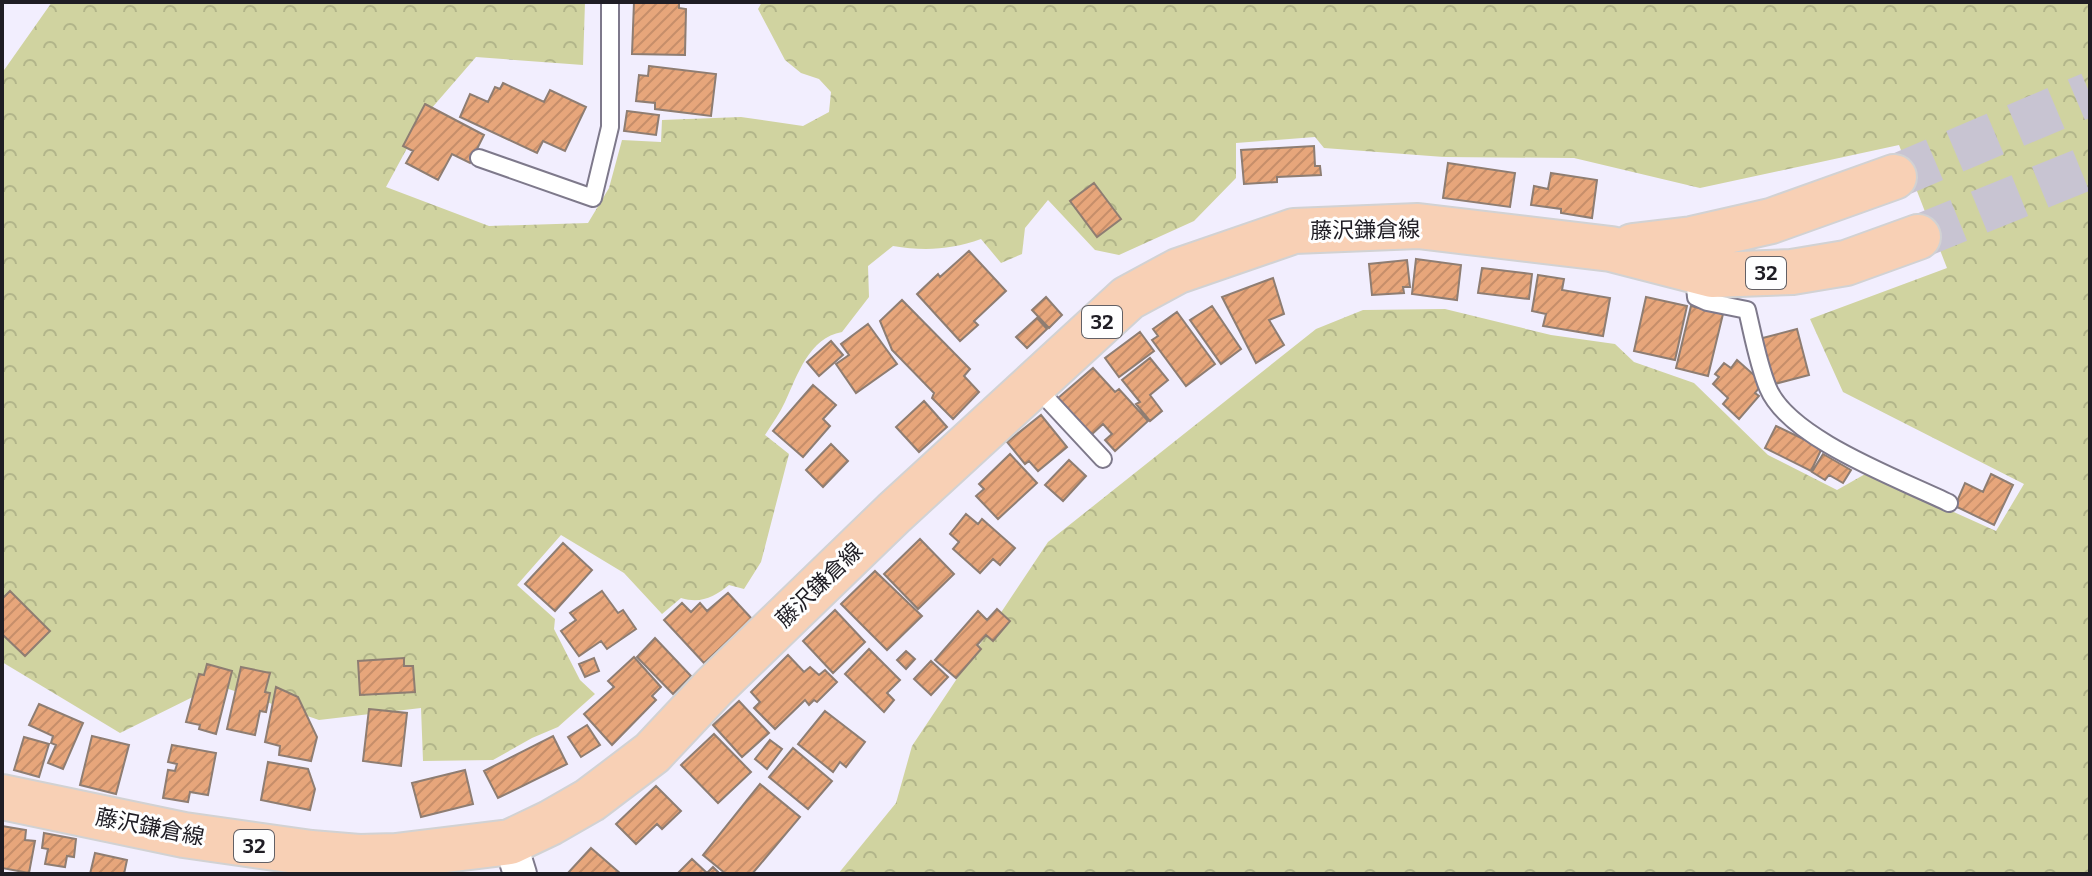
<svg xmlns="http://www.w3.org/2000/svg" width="2092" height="876" viewBox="0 0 2092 876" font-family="Bitter,'Noto Sans JP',serif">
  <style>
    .forest { fill: url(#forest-crowns) }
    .building { fill: url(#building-hatch); stroke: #8e7d72; stroke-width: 2 }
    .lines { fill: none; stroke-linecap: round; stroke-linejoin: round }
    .primary-tunnel { stroke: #c8c4d2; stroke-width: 44; stroke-dasharray: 44 22; stroke-linecap: butt }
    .lane-casing { stroke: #7e798b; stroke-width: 20 }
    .street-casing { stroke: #7e798b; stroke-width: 36 }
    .primary-casing { stroke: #d2d2d3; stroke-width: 48 }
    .lane { stroke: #fff; stroke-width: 16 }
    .street { stroke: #fff; stroke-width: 32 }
    .primary { stroke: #f8d0b5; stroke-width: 44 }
    .labels { text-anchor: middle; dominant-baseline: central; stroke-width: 6; stroke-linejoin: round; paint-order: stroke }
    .shield { fill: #fefefe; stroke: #626065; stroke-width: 2 }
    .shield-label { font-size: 20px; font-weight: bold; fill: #1f1d24 }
    .street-label { font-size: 22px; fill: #1f1d24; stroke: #fefefe }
  </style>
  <defs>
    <pattern id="forest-crowns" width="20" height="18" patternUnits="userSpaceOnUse" patternTransform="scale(2)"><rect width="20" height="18" fill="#d0d3a0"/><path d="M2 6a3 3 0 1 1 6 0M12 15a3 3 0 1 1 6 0" fill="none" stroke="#b2b58a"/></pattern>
    <pattern id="building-hatch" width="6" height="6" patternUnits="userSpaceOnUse" patternTransform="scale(2)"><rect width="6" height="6" fill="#e7a67b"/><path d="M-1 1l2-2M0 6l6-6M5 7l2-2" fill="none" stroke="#c68e6a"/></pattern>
  </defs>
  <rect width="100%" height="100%" fill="#f2eefe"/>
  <!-- forest -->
  <path class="forest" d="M52,2H585L583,65L476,57L424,117L386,187L489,226L588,223L609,188L622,140L661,142L662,120L741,117L803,126L829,112L831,92L819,79L801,73L785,60L758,9L762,2H2090V874H838L896,803L912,746L1048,542L1316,329L1363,310L1445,309L1551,335L1615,344L1634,362L1694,383L1768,455L1837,490L1867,473L1996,531L2024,484L1843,392L1810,319L1947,268L1899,145L1700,188L1574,158L1444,157L1324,148L1315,137L1236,143V178L1194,221L1119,255L1095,250L1048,200L1025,228L1022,254L1001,263L981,239C950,250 924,251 893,246L868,266L869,297L842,332C809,338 798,374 785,402C780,413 772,424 765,435L789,454L761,562L744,589L729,585C714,597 701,604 681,598L662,614L624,573L561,535L517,585L555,619L554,629L580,680L595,694L558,727L532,738L493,760L423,761L421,708L319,720L217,685L120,733L2,662V73Z"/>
  <!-- building -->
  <path class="building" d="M634,2H679V8L686,9L685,55L632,54Z
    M649,66L716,74L711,116L655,109V103L636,101L639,75L648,76Z
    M503,83L544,102L550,90L586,107L565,151L543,141L537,153L460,117L470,94L488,102L495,87L500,89Z
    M425,104L484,135L470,163L452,154L438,180L406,163L413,151L403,146Z
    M627,111L659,115L656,135L624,131Z
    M1314,146L1315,166H1320L1321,175L1277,177V182L1244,184L1241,150Z
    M1448,163L1515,173L1510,207L1443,198Z
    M1551,173L1597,180L1592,218L1561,213V209L1531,205L1534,186L1548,189Z
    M1094,183L1121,219L1097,237L1070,201Z
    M969,251L1006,291L974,321L978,325L960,341L917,294L938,274L940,277Z
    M1416,259L1461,265L1457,300L1412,294Z
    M1407,260L1410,287H1403L1404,293L1372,295L1369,264Z
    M1482,268L1532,274L1529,299L1478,293Z
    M1538,275L1564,279L1562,290L1610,298L1603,336L1543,326L1546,314L1532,311Z
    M1273,278L1284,314L1269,320L1284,345L1256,363L1222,297Z
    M1046,297L1062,315L1049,328L1032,310Z
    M1646,297L1687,306L1675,360L1634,351Z
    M902,300L970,369L964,376L979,392L953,419L932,398L934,393L892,350L880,321Z
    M1212,306L1241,349L1221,364L1190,320Z
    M1691,306L1723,314L1708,376L1676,368Z
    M1177,312L1215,364L1186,386L1152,340L1158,336L1153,329Z
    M1037,318L1047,329L1027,348L1016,337Z
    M868,324L897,364L856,393L836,364L849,355L841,344Z
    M1797,329L1809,375L1771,385L1759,339Z
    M1140,332L1154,351L1119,377L1105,358Z
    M831,341L843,355L819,376L807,362Z
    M1150,358L1168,380L1150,395L1162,411L1150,421L1136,404L1140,402L1122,380Z
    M1737,360L1763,383L1755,393L1759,396L1739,419L1723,404L1728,398L1713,384L1719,377L1715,374L1724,363L1731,368Z
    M1093,368L1115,392L1119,389L1148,421L1115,451L1105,440L1112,434L1103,424L1091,435L1058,398Z
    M813,385L836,405L823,419L830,426L803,457L773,431Z
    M924,401L947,427L919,452L896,427Z
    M1041,415L1067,447L1038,471L1029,461L1025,464L1007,442Z
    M1776,426L1822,448L1811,471L1765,448Z
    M831,444L848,461L823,487L806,470Z
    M1010,454L1037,483L998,519L976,496L984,489L979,484Z
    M1823,454L1851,470L1843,483L1829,475L1825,480L1812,472Z
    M1069,460L1086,476L1063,501L1045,485Z
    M1991,474L2013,485L1994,525L1955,506L1965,483L1983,492Z
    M966,514L978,524L982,519L1015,548L1000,565L993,559L980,573L953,549L959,542L950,534Z
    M920,539L954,574L918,609L884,574Z
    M563,543L592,570L555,611L525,584Z
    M875,571L922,616L887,650L841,604Z
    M10,591L50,631L25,656L2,634V599Z
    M602,591L618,613L623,610L636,629L607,649L601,641L579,656L561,631L576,620L570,613Z
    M728,593L752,619L704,663L664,620L682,603L691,612L700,603L707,611Z
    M997,609L1010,621L993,641L986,635L977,645L981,649L956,678L935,660L978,611L987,620Z
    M835,610L865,642L833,673L803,641Z
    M655,638L691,676L673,694L637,657Z
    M869,649L900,680L887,693L894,700L884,712L845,674Z
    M906,651L915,659L906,669L897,660Z
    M788,655L804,672L810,667L819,675L825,670L837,682L817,702L814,700L809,705L805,700L775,729L754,708L760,702L751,692Z
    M634,657L661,687L652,696L656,700L612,745L584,714L614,687L608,681Z
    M404,658V666H413L415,692L360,695L358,661Z
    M594,658L599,671L585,677L579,664Z
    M931,661L948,677L931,695L914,679Z
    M207,664L232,671L216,734L199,729L200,725L186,722L199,674L204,675Z
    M241,667L270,673L265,692L270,693L266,712L260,711L255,735L227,729Z
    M276,687L298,697L317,737L311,761L279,755L280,746L265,742Z
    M739,701L769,733L742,757L713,725Z
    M39,704L83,723L63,769L48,763L56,745L51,743L53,736L29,725Z
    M369,709L407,713L401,766L363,761Z
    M825,711L865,742L846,767L840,762L833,772L798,744Z
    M587,725L600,745L581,757L568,737Z
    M714,734L751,772L718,803L681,765Z
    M92,736L129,745L116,794L80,785Z
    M553,736L567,764L498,798L484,771Z
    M24,737L49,744L39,777L14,770Z
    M770,740L782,749L767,769L755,759Z
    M172,745L216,753L208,795L190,792L188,802L163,798L168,770L175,771L177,764L168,762Z
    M793,748L832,781L808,809L769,777Z
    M268,762L308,769L315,789L310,810L261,800Z
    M465,770L473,804L421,817L412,783Z
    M760,784L800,817L752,874H726L703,855Z
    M656,786L681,811L662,829L657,824L636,844L616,824Z
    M2,826L26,830L25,840L35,841L29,873L2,868Z
    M44,833L76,839L74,857L67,856L65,867L45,864L48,849L42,848Z
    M591,848L621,874H567Z
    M95,853L127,860L124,874H90Z
    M692,859L707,873L713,867L720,874H677Z"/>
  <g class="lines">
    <!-- primary-tunnel -->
    <path class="primary-tunnel" d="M1894,177L2090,94
      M1918,237L2090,167"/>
    <!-- lane casing -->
    <g class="lane-casing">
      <path id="lane" d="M479,158L593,198L610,127V2
        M1694,275L1696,297L1707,302L1747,310C1753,335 1758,364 1768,388C1789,439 1900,479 1949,503
        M1036,387L1103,459"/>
    </g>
    <!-- street casing -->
    <g class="street-casing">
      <path id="street" d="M510,842L520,874"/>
    </g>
    <!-- primary casing -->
    <g class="primary-casing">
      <path id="primary" d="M1633,246L1692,239L1771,221L1894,177
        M2,797L184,835L311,853L359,857L396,856L510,842L550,823L590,800L652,753L714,687L894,513L1128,298L1178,271L1294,231L1418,226L1611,249L1712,275L1792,272L1846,263L1918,237"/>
    </g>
    <!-- lane -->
    <use href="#lane" class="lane"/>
    <!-- street -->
    <use href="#street" class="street"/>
    <!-- primary -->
    <use href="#primary" class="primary"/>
  </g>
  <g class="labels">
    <!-- shield labels -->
    <g class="shield">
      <rect x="1746" y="257" width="40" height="32" rx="6"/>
      <rect x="1082" y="306" width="40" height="32" rx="6"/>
      <rect x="234" y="830" width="40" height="32" rx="6"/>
    </g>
    <g class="shield-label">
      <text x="1766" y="273">32</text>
      <text x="1102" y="322">32</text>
      <text x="254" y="846">32</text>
    </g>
    <!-- street labels -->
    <g class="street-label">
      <text transform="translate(1365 230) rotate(-1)">藤沢鎌倉線</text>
      <text transform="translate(819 585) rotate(-44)">藤沢鎌倉線</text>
      <text transform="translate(150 827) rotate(11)">藤沢鎌倉線</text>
    </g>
  </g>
  <!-- border -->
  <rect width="2092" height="876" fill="none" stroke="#1f1d24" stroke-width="8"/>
</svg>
